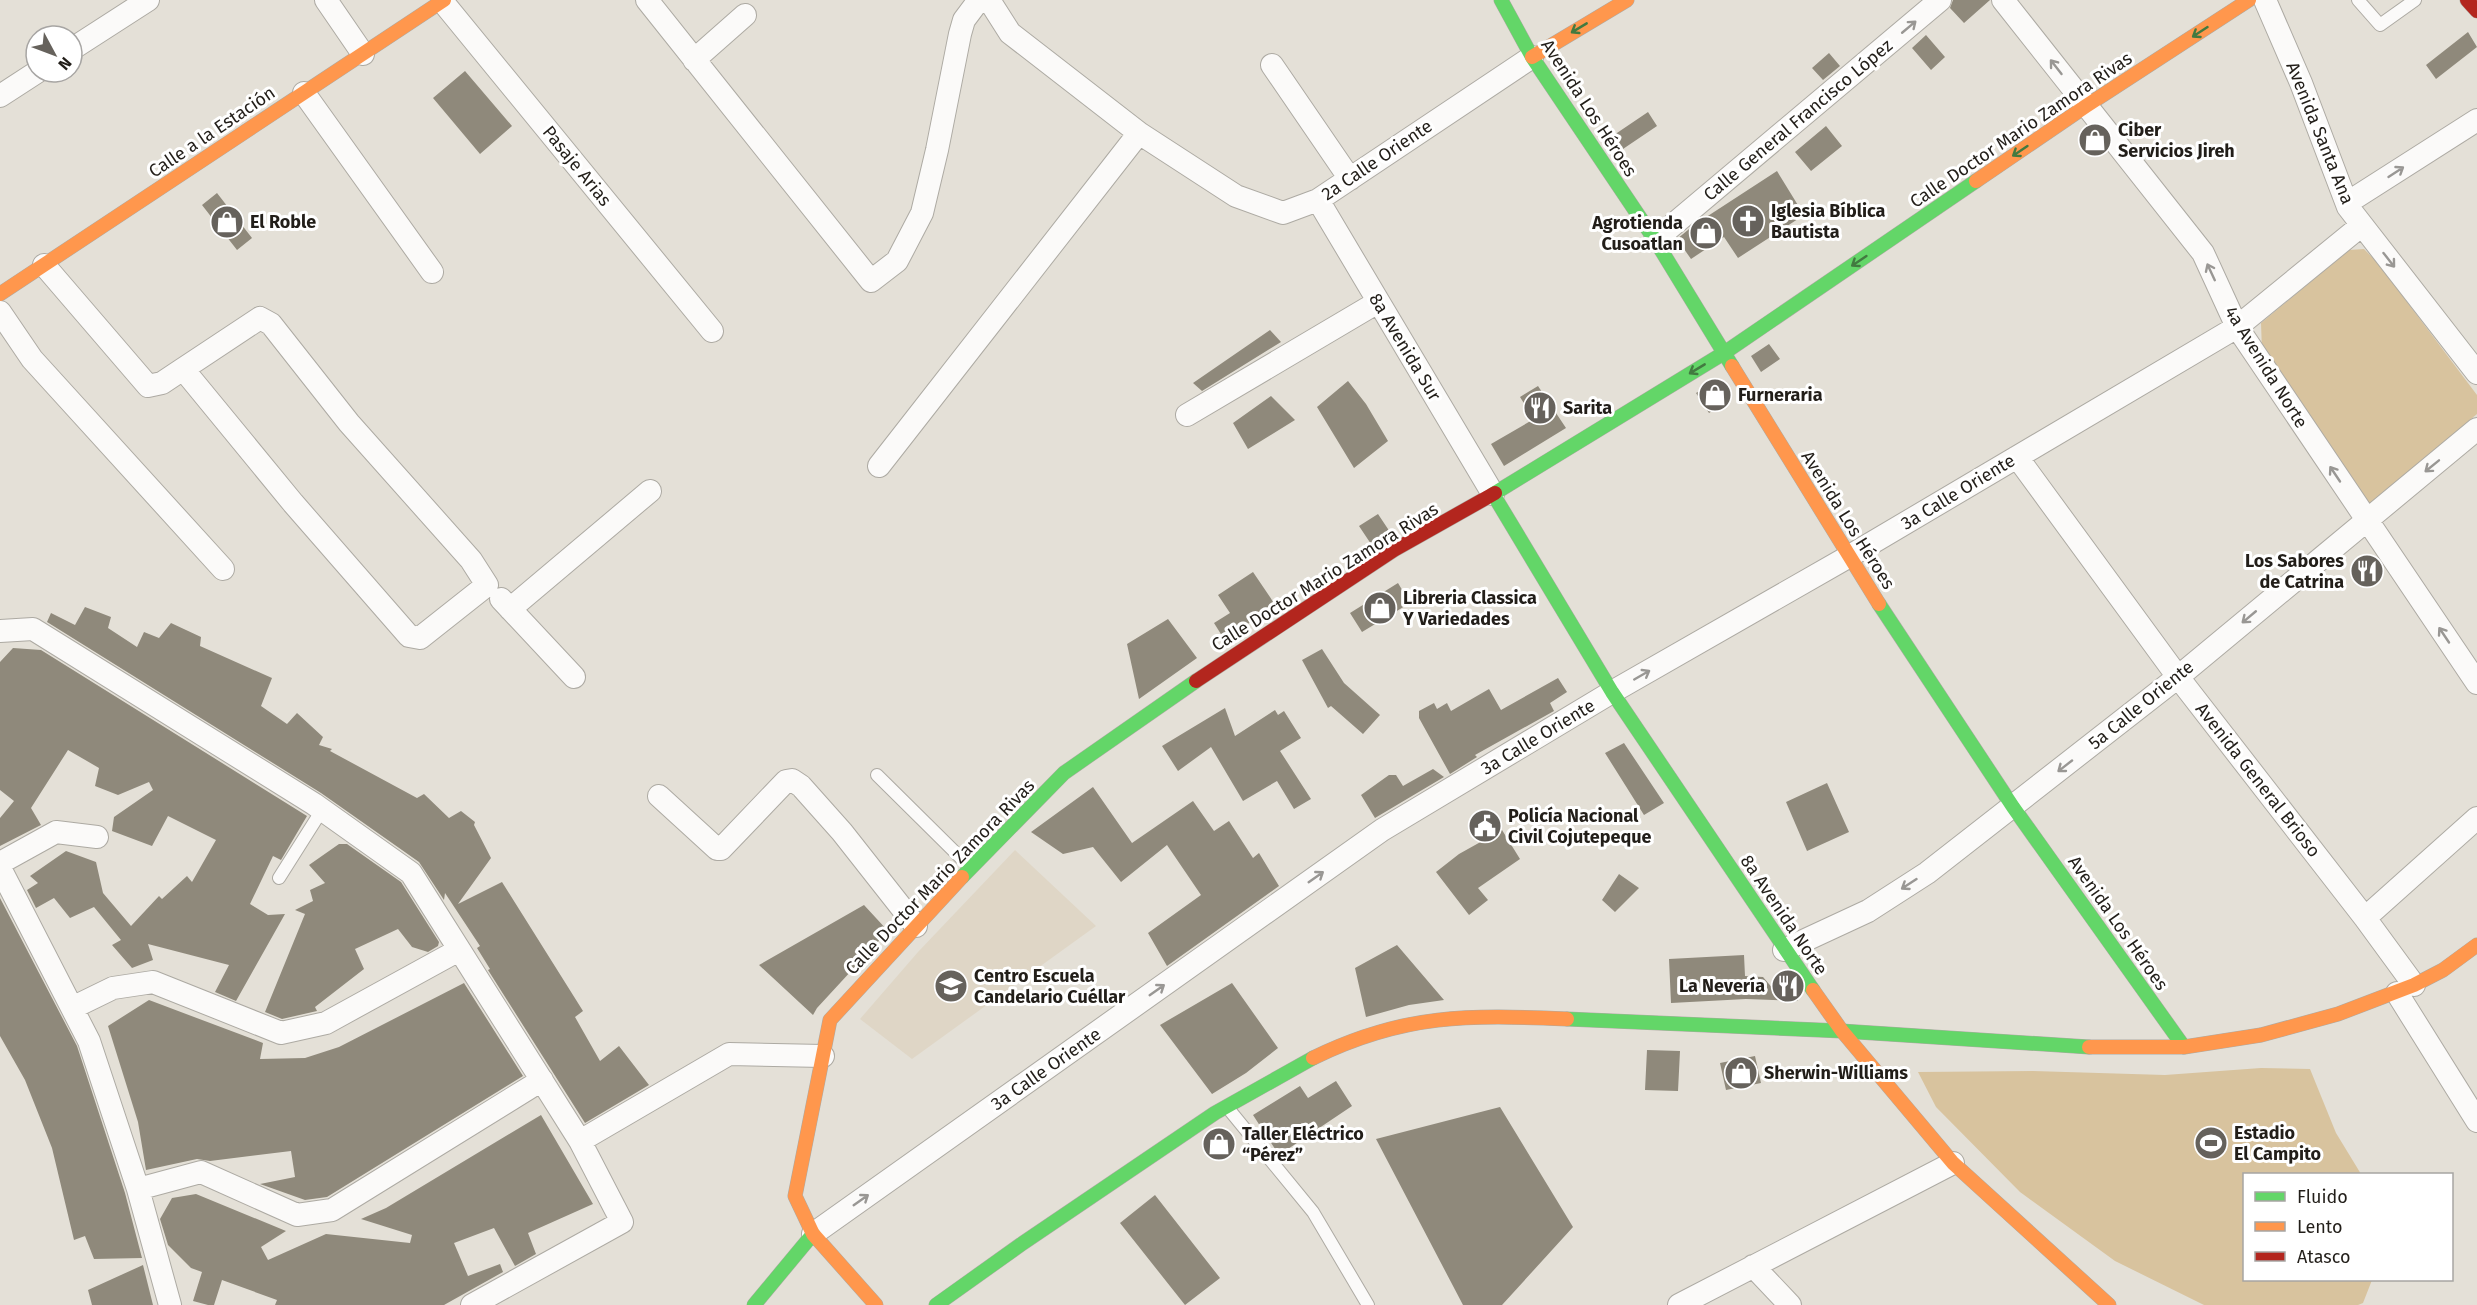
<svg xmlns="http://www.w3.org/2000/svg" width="2477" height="1305" viewBox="0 0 2477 1305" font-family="'Fira Sans',sans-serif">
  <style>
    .built { fill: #dfd6c6 }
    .green { fill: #d8c39e }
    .building { fill: #8f897b }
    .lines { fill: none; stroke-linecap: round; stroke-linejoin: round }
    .lane-casing { stroke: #adaaa3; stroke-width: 14 }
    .street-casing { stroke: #adaaa3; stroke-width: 24 }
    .fast-casing { stroke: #adaaa3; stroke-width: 15 }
    .slow-casing { stroke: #adaaa3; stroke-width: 15 }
    .jam-casing { stroke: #adaaa3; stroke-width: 15 }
    .lane { stroke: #fbfaf9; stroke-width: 12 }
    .street { stroke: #fbfaf9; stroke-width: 22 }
    .fast { stroke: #63d668; stroke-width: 14 }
    .slow { stroke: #ff974d; stroke-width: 14 }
    .jam { stroke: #b3261e; stroke-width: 14 }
    .oneway { stroke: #999794 }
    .oneway2 { stroke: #427a40 }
    .labels { text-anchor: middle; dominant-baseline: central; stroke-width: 6; stroke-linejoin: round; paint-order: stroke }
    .street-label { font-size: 18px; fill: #221e19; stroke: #fff }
    .poi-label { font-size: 18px; font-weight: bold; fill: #221e19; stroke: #fff; text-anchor: start }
  </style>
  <rect width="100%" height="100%" fill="#e4e0d7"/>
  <!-- built -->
  <path class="built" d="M1015,850L1096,926L912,1059L860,1019L918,952Z"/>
  <!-- green -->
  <path class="green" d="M2364,249L2377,262L2477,395V414L2366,508L2262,351L2261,323L2349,250Z
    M2261,1068L2310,1069L2336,1133L2361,1174H2244V1280H2372L2363,1303L2358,1305H2204L2115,1261L2020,1192L1936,1107L1918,1072L2033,1071L2165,1075Z"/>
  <!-- building -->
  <path class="building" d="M1953,0H1990L1964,23L1950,8Z
    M2468,32L2477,47L2436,79L2426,65Z
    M1926,35L1945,57L1931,70L1912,48Z
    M1829,53L1840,66L1823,80L1812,68Z
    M465,71L512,126L480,154L433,98Z
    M1648,112L1657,126L1620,151L1611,137Z
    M1826,126L1842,146L1811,171L1795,152Z
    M1777,171L1804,215L1738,258L1724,237L1691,259L1677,239L1694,225Z
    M217,193L252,238L237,250L202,205Z
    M1270,330L1281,342L1202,391L1193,383Z
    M1769,344L1780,359L1761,372L1751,356Z
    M1719,379L1731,399L1709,413L1696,393Z
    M1348,381L1366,404L1388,441L1354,468L1317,407Z
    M1538,386L1566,428L1504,466L1491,444L1534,419L1520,397Z
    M1271,396L1295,420L1248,449L1233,423Z
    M1378,514L1390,532L1371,544L1359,526Z
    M1253,572L1276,606L1224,639L1214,623L1230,613L1218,595Z
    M1398,583L1410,603L1362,632L1350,613Z
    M85,607L111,617L108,628L137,647L144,632L159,638L171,623L201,637L200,646L272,678L261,706L287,724L297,713L323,737L319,745L332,749L330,751L417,798L424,794L449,818L461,811L475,822L474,825L491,858L458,904L502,882L583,1011L575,1017L600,1061L619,1046L649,1085L585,1123L488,970L490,969L477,948L480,946L445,893L444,900L419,862L321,793L47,622L51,613L75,625Z
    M1168,619L1197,658L1139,699L1127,644Z
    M13,648L41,650L307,816L281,860L273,856L250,904L268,915L285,914L236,1001L215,992L229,965L148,944L153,960L132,968L112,945L121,940L94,907L70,918L54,898L36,908L27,890L38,883L30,876L66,851L96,862L103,893L131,926L159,896L162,899L187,876L192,882L216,840L168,816L152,846L112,831L114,817L153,790L149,782L118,795L95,786L99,768L68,750L31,808L41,825L0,846V818L14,801L0,790V662Z
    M1322,649L1344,683L1380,715L1363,734L1331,706L1328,708L1302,660Z
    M1558,678L1567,692L1550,703L1554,711L1475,755L1477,757L1450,774L1419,718V711L1434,703L1437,709L1447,703L1451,711L1489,689L1501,710Z
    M1225,708L1235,736L1275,710L1278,715L1284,711L1301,738L1280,751L1311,799L1294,809L1277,781L1243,801L1211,747L1178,771L1162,746Z
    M1624,743L1664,803L1644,815L1605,753Z
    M1433,769L1444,777L1375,818L1361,795L1389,775H1396L1403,786Z
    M1827,783L1849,832L1807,851L1786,802Z
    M1093,787L1132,843L1193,801L1214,831L1229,821L1253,858L1259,853L1279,886L1167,966L1148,933L1201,895L1167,845L1121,882L1093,847L1063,854L1031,832Z
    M1502,830L1520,859L1478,888L1488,900L1469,915L1436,872L1459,854Z
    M339,844H347L401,882L439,942L438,946L428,952L412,947L398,929L355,949L364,969L315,1007L317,1011L282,1019L265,1012L305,914L295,910L313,901L310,890L325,883L309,865Z
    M1619,874L1639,888L1615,912L1602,900Z
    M0,898L77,1046L125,1193L142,1258L94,1259L85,1236L74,1240L52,1148L25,1080L0,1036Z
    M864,905L888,931L817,1008L813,1015L759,965Z
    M1397,945L1444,1000L1409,1005L1366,1017L1355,968Z
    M1744,955L1745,976L1763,977L1775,991L1786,984L1798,1001L1746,999L1671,1003L1669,959Z
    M464,983L523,1076L327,1197L305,1200L260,1184L295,1177L291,1151L210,1161L197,1159L146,1170L138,1122L108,1026L149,1000L263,1043L260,1059L305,1058L339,1047Z
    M1232,983L1278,1048L1246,1073L1212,1094L1160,1025Z
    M1647,1050L1680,1051L1678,1091L1645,1090Z
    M1755,1056L1761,1083L1726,1090L1720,1063Z
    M1336,1081L1352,1106L1279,1155L1253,1115L1300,1086L1308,1098Z
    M1500,1107L1573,1227L1502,1305H1463L1376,1139Z
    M541,1115L593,1204L528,1233L536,1254L515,1266L494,1228L454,1243L468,1276L500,1264L503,1272L444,1305H275L277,1300L222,1280L214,1305H208L193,1301L202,1272L191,1268L168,1245L160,1219L172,1198L196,1194L286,1231L261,1247L268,1260L326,1234L410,1243L412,1235L361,1219L386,1208Z
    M1155,1195L1220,1278L1185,1305L1120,1223Z
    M143,1265L153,1305H92L88,1290Z"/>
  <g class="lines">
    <!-- lane casing -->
    <g class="lane-casing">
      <path id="lane" d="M2358,0L2380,25L2415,0
        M877,775L970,867
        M279,878L322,810
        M1227,1107L1313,1212L1368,1305"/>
    </g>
    <!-- street casing -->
    <g class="street-casing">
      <path id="street" d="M326,0L363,54
        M647,0L871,281L897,261L922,213L937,150L960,34L964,20L979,0
        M989,0L1010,33L1139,133L1236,196L1283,213L1318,200L1532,57
        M2003,0L2203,253L2237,327L2477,683
        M2265,0L2301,83L2348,207L2477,373
        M442,1L712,331
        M72,49L148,0
        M694,60L745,15
        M1272,65L1350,179
        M304,93L432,272
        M0,96L37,72
        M1318,200L1493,494
        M2347,203L2477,120
        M1655,240L1940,0
        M44,265L148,386L162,383L183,369L293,503L409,636L420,638L487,585L471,560L349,423L271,324L260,318L183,369
        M0,312L32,359L223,569
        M1187,415L1378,302
        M2017,457L2178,677L2365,918L2414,985
        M879,466L1139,133
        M501,599L574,677
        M510,609L650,491
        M0,631L33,629L314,804L411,873L580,1141L622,1222L472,1305
        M659,796L717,849H721L786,781L792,780L801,786L842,832L916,926
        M0,863L56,832L97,837
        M0,868L89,1041L138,1189L170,1305
        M2365,918L2477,818
        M1784,950L1868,911L1927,873L2178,677L2477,429
        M2397,993L2477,1121
        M72,1008L113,988L153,982L281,1033L326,1023L459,950
        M580,1141L729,1054L823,1056
        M138,1189L201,1172L297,1215L332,1210L542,1080
        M813,1234L1382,830L1612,692L1848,557L2237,327L2362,225
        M1753,1266L1790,1305
        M1679,1305L1953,1163"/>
    </g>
    <!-- fast casing -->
    <g class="fast-casing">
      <path id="fast" d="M1501,0L1532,57L1655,240L1732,366
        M1495,493L1724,353L1976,181
        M1493,494L1612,692L1813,990
        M1879,604L2013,807L2184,1047
        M962,877L1064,773L1196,681
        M1567,1019L1842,1031L2089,1047
        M754,1305L813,1234
        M936,1305L1023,1243L1215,1113L1313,1058"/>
    </g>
    <!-- slow casing -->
    <g class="slow-casing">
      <path id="slow" d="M1532,57L1627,0
        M1976,181L2086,106L2249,0
        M0,294L444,0
        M1732,366L1879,604
        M1813,990L1842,1031L1953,1163L2109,1305
        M2089,1047H2184L2261,1035L2338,1014L2414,985L2443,970L2477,945
        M1313,1058C1405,1013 1469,1015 1567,1019
        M876,1305L813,1234L795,1196L830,1020L962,877"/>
    </g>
    <!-- jam casing -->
    <g class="jam-casing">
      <path id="jam" d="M2467,0L2477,11
        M1196,681L1394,550L1495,493"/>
    </g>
    <!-- lane -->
    <use href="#lane" class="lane"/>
    <!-- street -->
    <use href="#street" class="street"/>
    <!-- fast -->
    <use href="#fast" class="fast"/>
    <!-- slow -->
    <use href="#slow" class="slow"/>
    <!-- jam -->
    <use href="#jam" class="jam"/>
  </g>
  <!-- one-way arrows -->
  <defs><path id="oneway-shaft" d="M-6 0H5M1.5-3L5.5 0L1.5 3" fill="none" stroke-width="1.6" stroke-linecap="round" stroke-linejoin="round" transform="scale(1.5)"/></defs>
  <g class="oneway">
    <use href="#oneway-shaft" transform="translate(1909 27) rotate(-40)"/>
    <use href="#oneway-shaft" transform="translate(2056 67) rotate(-128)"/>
    <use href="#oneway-shaft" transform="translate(2396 172) rotate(-33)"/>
    <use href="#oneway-shaft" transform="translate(2389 260) rotate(52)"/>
    <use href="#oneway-shaft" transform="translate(2211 272) rotate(-115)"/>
    <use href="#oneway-shaft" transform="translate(2432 466) rotate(141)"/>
    <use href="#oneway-shaft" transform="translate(2335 474) rotate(-124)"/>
    <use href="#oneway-shaft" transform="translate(2249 617) rotate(140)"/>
    <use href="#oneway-shaft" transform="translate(2444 635) rotate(-124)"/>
    <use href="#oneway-shaft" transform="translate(1642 675) rotate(-30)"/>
    <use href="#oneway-shaft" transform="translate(2065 766) rotate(142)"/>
    <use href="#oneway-shaft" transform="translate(1316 877) rotate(-35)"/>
    <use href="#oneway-shaft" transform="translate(1909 884) rotate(147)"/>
    <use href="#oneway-shaft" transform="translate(1157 990) rotate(-35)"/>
    <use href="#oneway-shaft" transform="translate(861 1200) rotate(-35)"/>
  </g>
  <g class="oneway2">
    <use href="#oneway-shaft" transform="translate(1579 28) rotate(149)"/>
    <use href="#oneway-shaft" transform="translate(2200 32) rotate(147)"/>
    <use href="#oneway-shaft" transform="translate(2020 151) rotate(146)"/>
    <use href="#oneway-shaft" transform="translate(1859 261) rotate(146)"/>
    <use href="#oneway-shaft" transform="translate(1697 369) rotate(149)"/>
  </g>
  <!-- icons -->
  <defs>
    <g id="shop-disc" transform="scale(1.725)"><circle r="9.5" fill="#66625c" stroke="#fff"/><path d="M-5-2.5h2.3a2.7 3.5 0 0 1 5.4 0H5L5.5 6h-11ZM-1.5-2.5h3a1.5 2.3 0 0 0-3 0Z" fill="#fff"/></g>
    <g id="church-disc" transform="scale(1.725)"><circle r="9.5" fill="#66625c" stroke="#fff"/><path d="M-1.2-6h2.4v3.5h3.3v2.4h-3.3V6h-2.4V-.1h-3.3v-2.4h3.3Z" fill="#fff"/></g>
    <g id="restaurant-disc" transform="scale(1.725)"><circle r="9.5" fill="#66625c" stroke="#fff"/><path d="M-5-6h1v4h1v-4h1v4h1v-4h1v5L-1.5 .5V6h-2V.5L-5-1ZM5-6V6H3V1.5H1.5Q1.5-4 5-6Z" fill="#fff"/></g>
    <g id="civic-disc" transform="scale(1.725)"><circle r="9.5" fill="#66625c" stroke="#fff"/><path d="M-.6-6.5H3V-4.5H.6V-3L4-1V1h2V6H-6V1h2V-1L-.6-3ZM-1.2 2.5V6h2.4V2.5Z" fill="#fff"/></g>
    <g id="school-disc" transform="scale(1.725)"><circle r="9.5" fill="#66625c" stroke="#fff"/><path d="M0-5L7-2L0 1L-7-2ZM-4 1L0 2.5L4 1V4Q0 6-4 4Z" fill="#fff"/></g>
    <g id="stadium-disc" transform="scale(1.725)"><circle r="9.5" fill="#66625c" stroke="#fff"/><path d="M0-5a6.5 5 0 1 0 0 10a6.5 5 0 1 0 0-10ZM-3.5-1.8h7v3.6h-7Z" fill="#fff"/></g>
  </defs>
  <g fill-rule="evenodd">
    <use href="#shop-disc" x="2095" y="140"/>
    <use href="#church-disc" x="1748" y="221"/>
    <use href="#shop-disc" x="227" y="222"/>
    <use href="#shop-disc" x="1706" y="233"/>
    <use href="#shop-disc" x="1715" y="395"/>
    <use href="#restaurant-disc" x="1540" y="408"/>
    <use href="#restaurant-disc" x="2367" y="571"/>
    <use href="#shop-disc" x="1380" y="608"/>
    <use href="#civic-disc" x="1485" y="826"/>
    <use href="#school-disc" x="951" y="986"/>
    <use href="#restaurant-disc" x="1788" y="986"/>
    <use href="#shop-disc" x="1741" y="1073"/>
    <use href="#stadium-disc" x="2211" y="1143"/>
    <use href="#shop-disc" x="1219" y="1144"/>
  </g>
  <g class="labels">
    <!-- street labels -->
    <g class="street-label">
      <text transform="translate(1589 108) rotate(57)">Avenida Los Héroes</text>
      <text transform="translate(1798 120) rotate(-40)">Calle General Francisco López</text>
      <text transform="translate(2021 130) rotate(-34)">Calle Doctor Mario Zamora Rivas</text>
      <text transform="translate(212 132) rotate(-34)">Calle a la Estación</text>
      <text transform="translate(2320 133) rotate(68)">Avenida Santa Ana</text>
      <text transform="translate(1377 160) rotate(-34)">2a Calle Oriente</text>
      <text transform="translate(577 166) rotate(51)">Pasaje Arias</text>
      <text transform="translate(1405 347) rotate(59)">8a Avenida Sur</text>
      <text transform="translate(2266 367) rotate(58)">4a Avenida Norte</text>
      <text transform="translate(1958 492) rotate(-31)">3a Calle Oriente</text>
      <text transform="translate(1848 520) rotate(58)">Avenida Los Héroes</text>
      <text transform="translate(1325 577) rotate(-32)">Calle Doctor Mario Zamora Rivas</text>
      <text transform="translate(2141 705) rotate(-39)">5a Calle Oriente</text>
      <text transform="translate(1538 737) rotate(-31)">3a Calle Oriente</text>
      <text transform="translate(2258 780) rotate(52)">Avenida General Brioso</text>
      <text transform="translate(940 877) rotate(-46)">Calle Doctor Mario Zamora Rivas</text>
      <text transform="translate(1784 915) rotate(56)">8a Avenida Norte</text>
      <text transform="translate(2118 923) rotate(55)">Avenida Los Héroes</text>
      <text transform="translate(1046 1069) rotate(-35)">3a Calle Oriente</text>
    </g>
    <!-- poi labels -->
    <g class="poi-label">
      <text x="2118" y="130">Ciber<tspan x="2118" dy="21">Servicios Jireh</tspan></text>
      <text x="1771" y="211">Iglesia Bíblica<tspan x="1771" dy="21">Bautista</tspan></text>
      <text x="250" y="222">El Roble</text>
      <text x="1683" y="223" text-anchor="end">Agrotienda<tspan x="1683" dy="21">Cusoatlan</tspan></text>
      <text x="1738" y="395">Furneraria</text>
      <text x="1563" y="408">Sarita</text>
      <text x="2344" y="561" text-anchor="end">Los Sabores<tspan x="2344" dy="21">de Catrina</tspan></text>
      <text x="1403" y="598">Libreria Classica<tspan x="1403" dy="21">Y Variedades</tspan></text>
      <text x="1508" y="816">Policía Nacional<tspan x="1508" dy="21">Civil Cojutepeque</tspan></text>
      <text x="974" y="976">Centro Escuela<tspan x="974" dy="21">Candelario Cuéllar</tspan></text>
      <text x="1765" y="986" text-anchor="end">La Nevería</text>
      <text x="1764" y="1073">Sherwin-Williams</text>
      <text x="2234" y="1133">Estadio<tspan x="2234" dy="21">El Campito</tspan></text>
      <text x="1242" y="1134">Taller Eléctrico<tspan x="1242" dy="21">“Pérez”</tspan></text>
    </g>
  </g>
  <!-- legend -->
  <rect x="2243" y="1173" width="210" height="108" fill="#ffffff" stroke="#a7a5a3" stroke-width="1.5"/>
  <rect x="2255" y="1192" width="30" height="9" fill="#63d668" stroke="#a7a5a3" stroke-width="1.5"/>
  <text x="2297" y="1203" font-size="18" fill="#221e19">Fluido</text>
  <rect x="2255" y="1222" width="30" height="9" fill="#ff974d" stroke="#a7a5a3" stroke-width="1.5"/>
  <text x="2297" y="1233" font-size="18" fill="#221e19">Lento</text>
  <rect x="2255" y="1252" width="30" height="9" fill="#b3261e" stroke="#a7a5a3" stroke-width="1.5"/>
  <text x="2297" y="1263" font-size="18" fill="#221e19">Atasco</text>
  <!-- north arrow -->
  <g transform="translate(54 54) rotate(131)"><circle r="28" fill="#ffffff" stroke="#a7a5a3" stroke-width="1.5"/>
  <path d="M0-4.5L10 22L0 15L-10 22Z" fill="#66625c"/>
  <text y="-9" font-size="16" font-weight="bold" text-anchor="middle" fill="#221e19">N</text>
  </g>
</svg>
